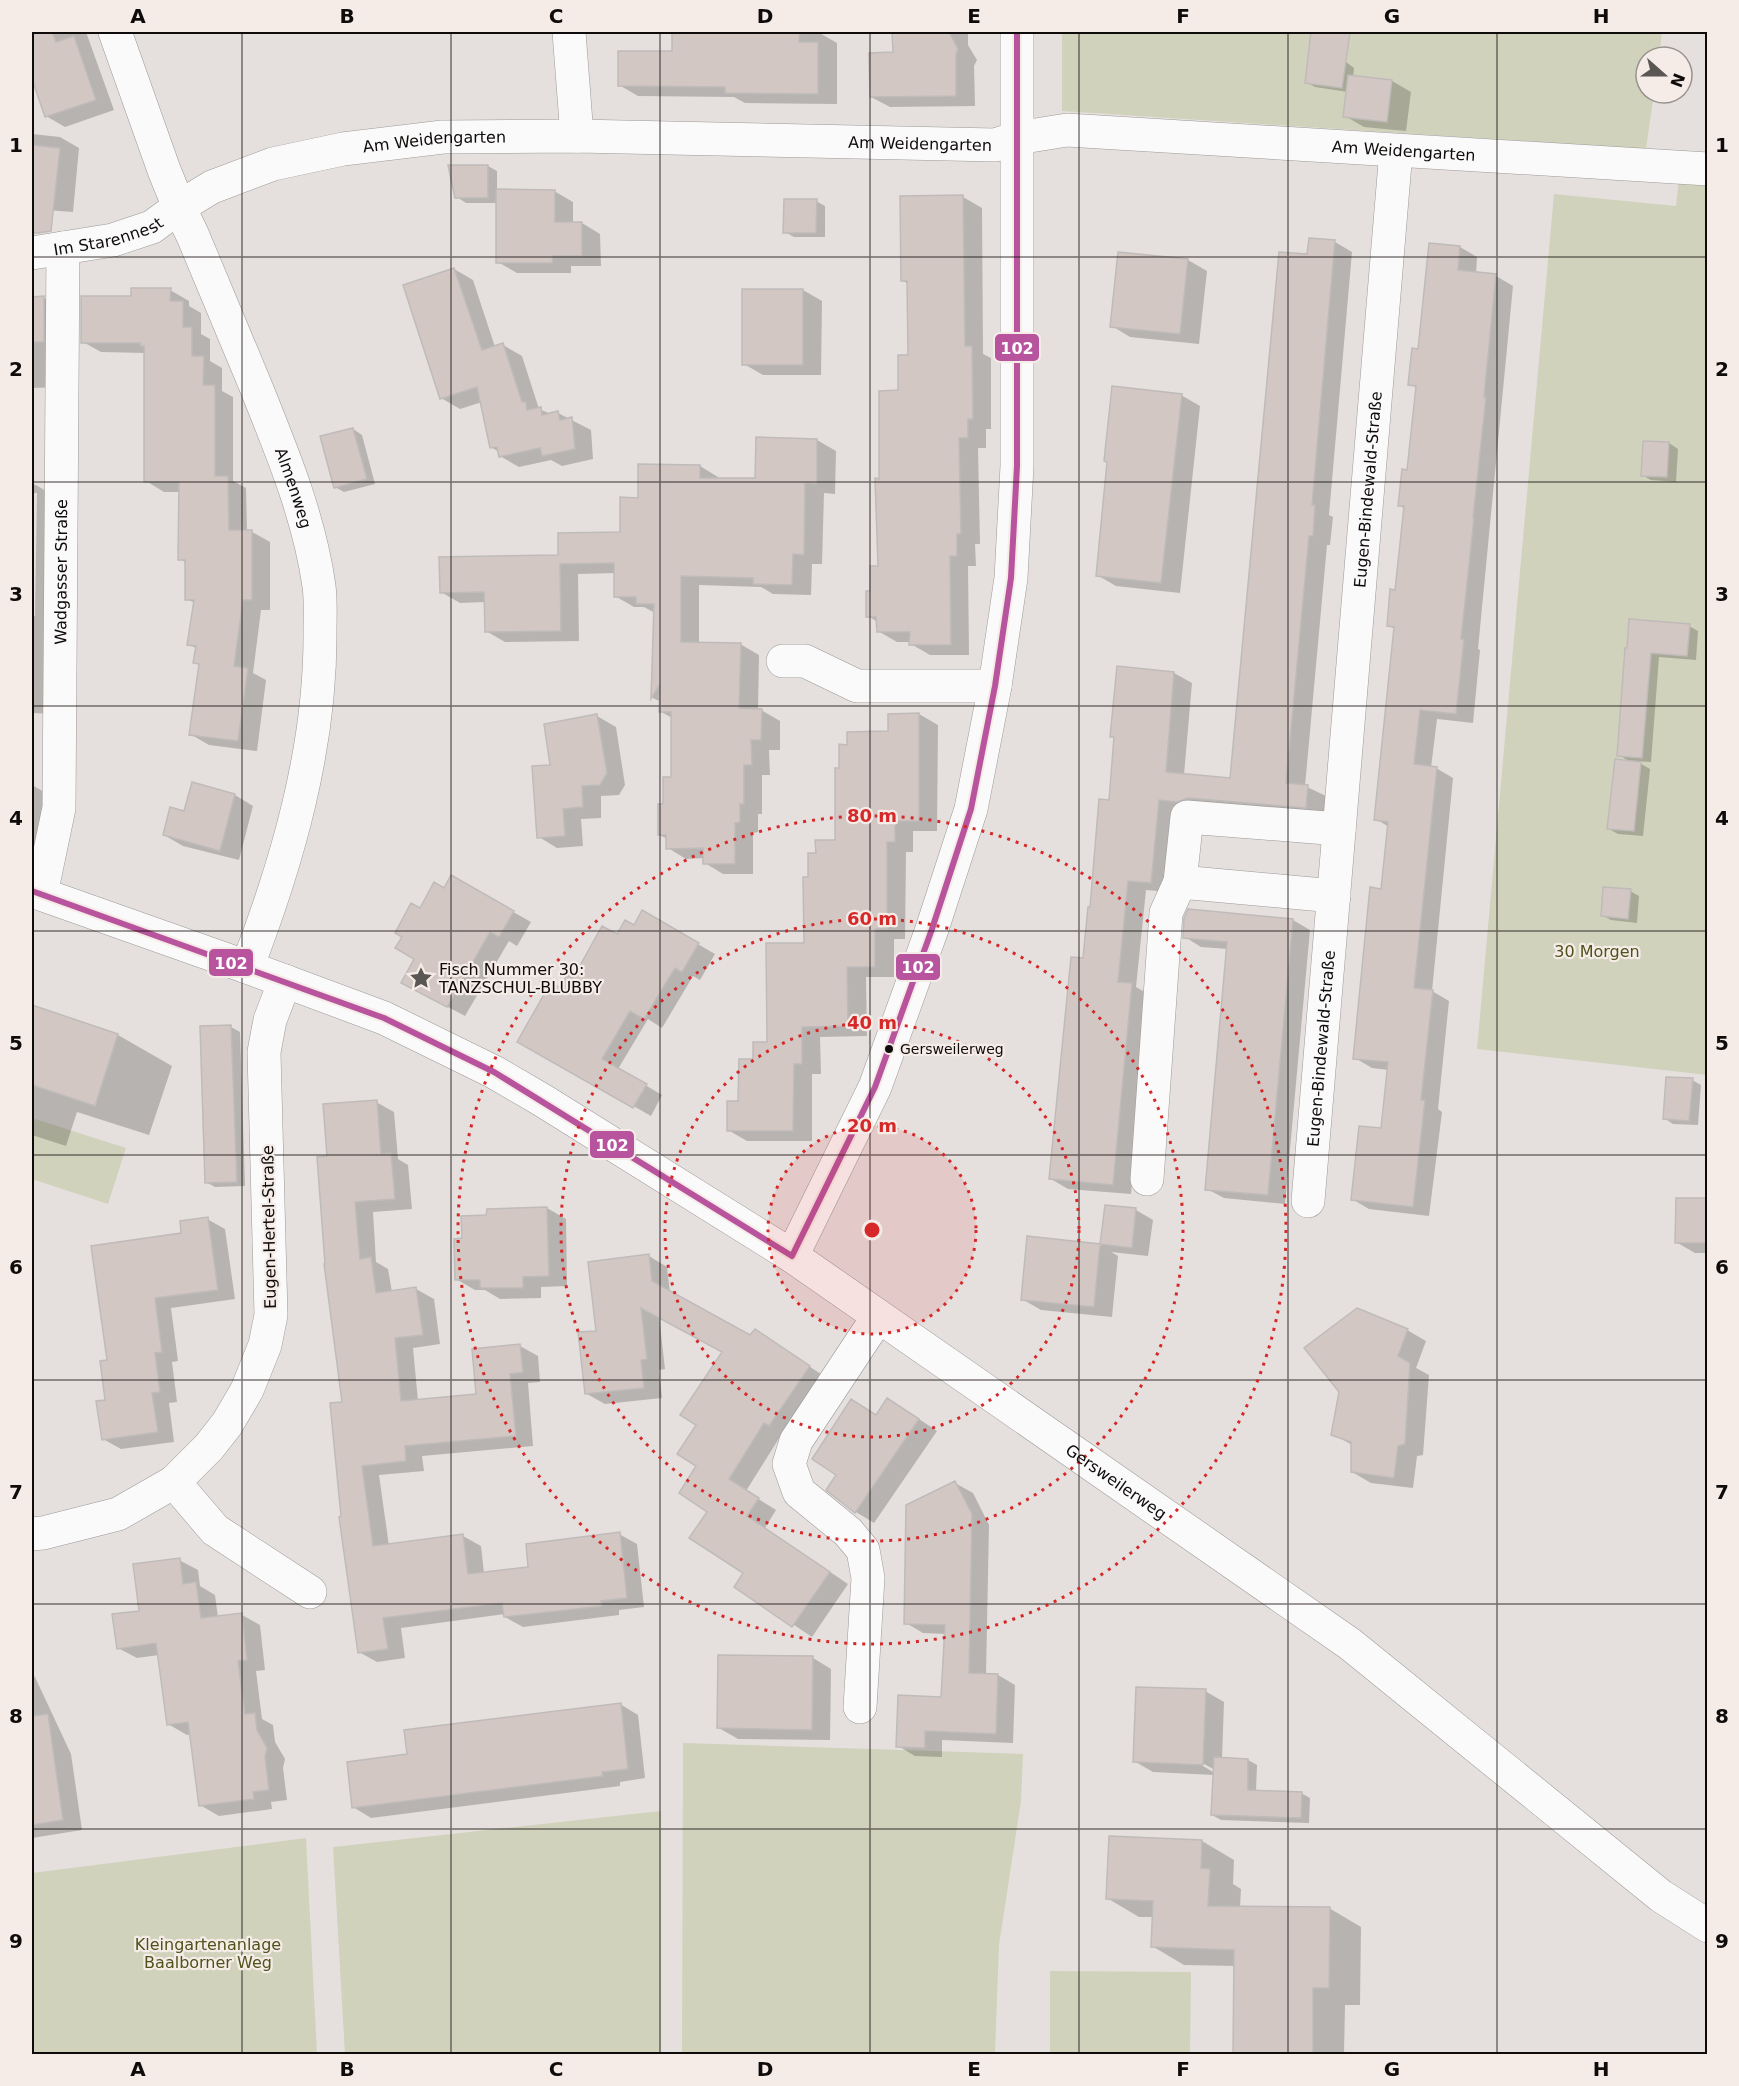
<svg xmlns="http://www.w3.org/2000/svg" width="1739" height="2086" viewBox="0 0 1739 2086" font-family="'DejaVu Sans',sans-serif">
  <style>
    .green { fill: #d1d2bb }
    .shadow { fill: #0003; fill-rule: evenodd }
    .building { fill: #d3c7c3; stroke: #bfbbba; stroke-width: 1.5 }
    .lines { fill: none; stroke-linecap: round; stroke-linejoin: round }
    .minor-casing { stroke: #9c9998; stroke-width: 34 }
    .minor { stroke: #fbfafa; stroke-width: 33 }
    .bus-1-casing { stroke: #f5ece8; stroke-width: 10 }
    .bus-1 { stroke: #b8549e; stroke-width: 6 }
    .grid { fill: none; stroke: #0e0b0a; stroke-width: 1.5; stroke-opacity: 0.55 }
    .ring { fill: none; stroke: #d62828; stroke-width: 3; stroke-dasharray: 3 6 }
    .bus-dot { fill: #0e0b0a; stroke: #f5ece8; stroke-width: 2 }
    .labels { text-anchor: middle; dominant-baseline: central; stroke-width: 4.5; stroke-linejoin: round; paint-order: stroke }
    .bus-label { font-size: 14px; fill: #0e0b0a; stroke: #f5ece8; text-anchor: start }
    .street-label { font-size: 16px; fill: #0e0b0a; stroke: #f5ece8 }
    .park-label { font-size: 16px; fill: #4f521b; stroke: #f5ece8 }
    .poi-label { font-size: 16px; fill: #0e0b0a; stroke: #f5ece8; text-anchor: start }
    .centre { fill: #d62828; stroke: #f5ece8; stroke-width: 3 }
    .ring-label { font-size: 18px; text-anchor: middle; font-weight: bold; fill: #d62828; stroke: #f5ece8; stroke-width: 4.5; stroke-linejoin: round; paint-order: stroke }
    .line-badge { stroke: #f5ece8; stroke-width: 2 }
    .badge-label { font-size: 16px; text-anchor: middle; font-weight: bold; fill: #fff }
    .neatline { fill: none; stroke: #0e0b0a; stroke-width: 2 }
    .grid-label { font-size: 20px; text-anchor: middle; font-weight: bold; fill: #0e0b0a }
  </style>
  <rect width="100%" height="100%" fill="#e5e0de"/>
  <!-- green -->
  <path class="green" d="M1062,32H1662L1659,57H1646V93H1654L1646,149L1062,111Z
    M1679,178L1707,181V1075L1477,1049L1554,194L1676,206Z
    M35,1119L126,1148L108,1204L32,1179V1129Z
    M683,1743L1023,1754L1021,1801L999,1945L995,2054H682Z
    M661,1811V2054H345L333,1847Z
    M306,1838L317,2054H32V1873Z
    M1050,1971L1191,1972L1190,2054H1050Z"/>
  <!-- shadow -->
  <path class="shadow" d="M32,32H86L114,110L65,127L46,116L32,76Z
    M674,32H818L837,43V104L745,103L734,97L638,96L619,85L673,53Z
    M894,32H968V45L977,60L974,66L975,106L890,107L871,97L894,54Z
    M1346,62L1354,68L1353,77L1392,81L1411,92L1406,131L1364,127L1345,116L1348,92L1315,87L1306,82Z
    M32,134L60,137L79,148L73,212L32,209Z
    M488,166L497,171V191H554L573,202V223H582L600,234L601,266H571V273H517L498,262V203H466L457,197Z
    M963,197L982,208L983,354L991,358V429H986V448H978L980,544H975L976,566H968L969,655H930L911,644V642H897L878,631V622L868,616L872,592L880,568V480L909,356L908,284L902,280Z
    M816,201L825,206V237H794L785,232Z
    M1335,242L1352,252L1329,515L1333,517L1330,545H1327L1305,786L1326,796L1324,817L1207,808L1169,892L1146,890L1136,987L1150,995L1131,1194L1068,1189L1051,1179L1091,909L1110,801L1116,738L1112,736L1174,673L1192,683L1184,775L1232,779L1308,255Z
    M1460,247L1477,257L1476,274L1496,276L1513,286L1478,649L1480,650L1473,723L1437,719L1431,768H1436L1453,778L1432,991L1449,1001L1438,1109L1442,1112L1429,1216L1369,1209L1352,1199L1382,1130L1389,1070L1372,1068L1355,1058L1383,890L1389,827L1376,819L1395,629L1388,625L1396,591L1405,509L1399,505L1409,471L1417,388L1410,384L1419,350Z
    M1120,253L1188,260L1207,271L1199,344L1130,337L1112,326Z
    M454,269L473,280L495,347L503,345L522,356L539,409L551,414L558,413L591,430L593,459L562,466L551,460L519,467L500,456L499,452L491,447L482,402L460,409L441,398Z
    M170,290L189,301V306L201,313V334L210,339V361L222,368V391L233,397V481L246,488L247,532H252L270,542V610H261L253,673L266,680L257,751L209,745L190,734L200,665L195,662L197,649L189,644L195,603L187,599V563L180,559L181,492H164L146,481V353L101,352L83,342L132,298Z
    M803,290L822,301L821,375H763L744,364Z
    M32,298H44L62,309L61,387L32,388Z
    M1181,395L1200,406L1180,593L1116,586L1097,575Z
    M353,429L362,435L375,484L344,492L335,487Z
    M817,440L836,451L835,494L824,493L822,564H812L811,595L773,594L761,587L699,585V643L740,644L759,655L758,710H761L780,721V750H769L770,775H762V814H758V832L753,833V874H723L705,863V858L686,859L668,848V839L659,835L672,779V718L660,711L661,702L653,698L655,613L644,607H634L615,596L616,573L578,574L579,641L505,642L486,631V602L460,603L441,592L560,557L621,534L639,499L700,466L718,477V479L756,480Z
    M1669,443L1678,449L1676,482L1651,480L1642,475Z
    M32,485H36L54,496V714L32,713ZM34,493H37L35,616H32Z
    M1689,626L1698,631L1696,660L1659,657L1651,762L1636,761L1650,769L1643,836L1618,834L1609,829L1632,763L1619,755L1626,650Z
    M919,714L938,725L937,831H913V852H906L905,939H894V977H866L867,1036L820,1037L821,1074H812V1141H747L728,1130L754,1061L769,1044L805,944L809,878L817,854L837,841L841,770L849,746L890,733Z
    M597,716L616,727L625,785L619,795L601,796V818L581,819L583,846L557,848L539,837L551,766Z
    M32,785L53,797L35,858L32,857Z
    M235,795L253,806L239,860L183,846L164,835Z
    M452,877L531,922L517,946L509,941L465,1016L420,992L416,958L445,890Z
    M1630,891L1639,896L1637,923L1611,920L1602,915Z
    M642,912L715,954L700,980L693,976L662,1028L648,1019L618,1069L662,1095L651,1116L519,1041L560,990L573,980L617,936L634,927Z
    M1293,920L1310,930L1285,1204L1224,1198L1207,1189L1228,949L1201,947L1185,937Z
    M32,1007L118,1035L172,1066L149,1135L77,1112L66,1146L32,1135Z
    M231,1027L240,1032L245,1186L215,1187L206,1182Z
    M1692,1080L1701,1085L1698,1125L1673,1124L1664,1118Z
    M376,1102L394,1112L398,1159L408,1165L412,1209L373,1212L376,1262L388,1269L392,1292L416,1289L434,1299L440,1344L413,1348L418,1401L478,1395L520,1346L538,1356L540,1382L528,1383L533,1446L422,1456L424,1471L379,1475L389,1546L463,1536L481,1546L484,1573L530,1568L619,1534L637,1544L644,1607L619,1610V1615L523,1627L505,1617V1614L401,1628L405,1658L377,1662L359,1652L328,1157Z
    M1706,1200L1708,1253H1695L1676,1242Z
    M1106,1206L1136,1210L1153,1220L1148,1256L1111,1252L1118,1256L1112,1317L1041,1310L1022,1299L1028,1238L1101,1246Z
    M547,1208L566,1219L567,1286L541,1287V1298L500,1299L485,1290H475L456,1279L463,1240L488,1217Z
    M207,1219L225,1229L235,1299L171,1308L178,1361L172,1362L177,1402L169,1403L174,1442L121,1449L103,1439L108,1361L183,1235Z
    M649,1256L667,1267L670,1293L751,1337L755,1331L827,1378L783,1432L746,1491L776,1510L765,1528L848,1584L812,1637L736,1586L745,1573L709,1511L699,1466L698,1425L724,1352L659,1316L665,1369L659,1370L662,1398L605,1404L587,1394L597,1332Z
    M1407,1330L1426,1341L1416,1368L1429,1375L1423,1455L1417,1456L1413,1488L1371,1483L1352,1472V1445L1333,1434Z
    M907,1411L937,1431L874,1523L856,1512L877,1416Z
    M955,1483L973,1493L989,1525L986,1675H998L1015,1685L1013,1743L942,1740V1757L915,1756L898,1746L943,1698L946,1634L923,1633L906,1623Z
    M179,1560L198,1570L200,1586L215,1595L218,1618L242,1615L260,1625L265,1670L256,1671L262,1719L273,1725L275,1742L285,1759L283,1768L287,1800L271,1802L272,1809L219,1816L200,1805L191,1734L187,1735L168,1724L159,1655L137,1658L118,1648L140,1612Z
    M813,1658L831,1669L830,1740L738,1739L719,1728Z
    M32,1675L35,1677L71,1754L82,1830L32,1838Z
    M1205,1691L1224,1702L1222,1759L1248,1760L1257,1765L1256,1791L1301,1793L1310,1798L1309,1823L1221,1820L1212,1815L1214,1775L1153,1772L1134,1761ZM1197,1760L1215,1770V1773L1196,1762Z
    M620,1704L638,1715L645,1778L620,1782V1786L371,1818L353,1807Z
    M1202,1841L1234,1860L1233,1884L1241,1889L1240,1908H1329L1361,1927L1360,2005H1345L1344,2054H1235L1236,1966L1184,1965L1152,1946L1154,1917H1139L1107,1898Z"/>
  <!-- building -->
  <path class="building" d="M32,32H52L56,42L74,36L96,100L45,117L32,79Z
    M672,32H800L799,42H818V94L725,93V87L618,86V51H672Z
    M892,32H949L958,49L956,54V96L870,97L869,53L893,52Z
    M1311,32H1350L1342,88L1305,83Z
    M1348,75L1392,80L1387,122L1343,117Z
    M32,145L60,148L51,231L38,233H32Z
    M448,165H488V198H455Z
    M496,189L555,190V222H582V256H553L552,263H496Z
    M963,195L965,346H972L973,419H968V438H959L961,534H957V556H950L951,645H909L910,632H877L876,617H866V591H870V566H878L875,478L879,479V391L898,390V355H908L907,281H901L900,196Z
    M784,199H817L816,233H783Z
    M1309,238L1335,240L1312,505H1315L1313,536H1309L1286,783L1308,785L1306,808L1188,798L1177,802L1159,800L1151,883L1128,881L1118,982L1132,983L1113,1185L1049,1179L1071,957L1083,958L1088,907H1090L1099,799L1109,800L1114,737H1110L1117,666L1174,672L1166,772L1230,778L1279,252L1307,254Z
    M1429,243L1460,246L1458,270L1496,274L1484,397H1486L1473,518H1474L1461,639H1464L1456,714L1420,710L1414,764L1437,767L1414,988L1433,990L1421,1100H1425L1413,1207L1351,1200L1359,1126L1381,1128L1388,1062L1353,1059L1370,887L1381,889L1388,822L1374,820L1394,627L1387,626L1390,589L1395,590L1404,506H1398L1402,469L1407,470L1416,386L1408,385L1410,366L1412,348L1418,349Z
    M1118,252L1188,259L1180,334L1110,327Z
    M454,268L482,350L503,343L522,402H526L527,410L541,407L542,415L558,411L560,420L572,417L575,449L542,456L540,448L499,457L497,447L490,448L477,387L440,399L403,285Z
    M131,288H171L170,301H183V327H192V356H204L203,385H215V476H228L229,530H252V600H243L234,666L248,668L238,741L189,735L199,664L193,663L196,646L187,645L194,600H185V560H178L179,482H144V346H140V343H81V296H131Z
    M742,289H803V365H742Z
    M44,296V342H32V297Z
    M1112,386L1182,394L1161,583L1096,576L1107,462L1104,461Z
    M353,428L367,479L334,488L320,436Z
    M756,437L817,439V484L805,483L804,555L793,554L792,585L753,584V578L681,576V642L741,643L739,708L762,709L761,740H751L752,765H744V804H740V822L735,823V864H703V848L666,849V835H658V804H663V777H671V712H659L660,684L651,699L654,604H636V597H614V563L560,564L561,631L485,632L484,592L440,593L439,557L558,555V533L620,532V497L638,498V464L700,465V478H755Z
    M1643,441L1669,442L1667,477L1641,476Z
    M1629,619L1690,624L1687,656L1651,653L1642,758L1617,756L1625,648H1627Z
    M919,713V821H895V842H887V929H875V967H847L848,1026L802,1027V1064H794L793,1131H727V1101H738L739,1059H753V1042H767L766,943H804L803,877H808V853H816L815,840H835V768H839V744L847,745V732L888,731V714Z
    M597,714L607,773L600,785L582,786L583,807L563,809L565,836L537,838L532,766L550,765L544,724Z
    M1615,759L1641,762L1634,831L1607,829Z
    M192,782L235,794L220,851L163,835L170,807L184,811Z
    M451,875L514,911L499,937L490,932L447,1007L401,983L414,959L395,948L402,937L395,933L411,903L420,908L434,882L444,888Z
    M1603,887L1631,889L1628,919L1601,916Z
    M1188,909L1293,919L1268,1195L1205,1190L1227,942L1183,938L1184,918Z
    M642,910L699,943L682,972L675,968L644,1019L630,1011L602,1059L647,1084L633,1108L517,1042L551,982L560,988L567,975L573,978L602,926L617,934L625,920L634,925Z
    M32,1005L118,1034L95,1106L32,1085Z
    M231,1025L237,1182L205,1183L200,1026Z
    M1666,1077L1693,1078L1689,1121L1663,1119Z
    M377,1100L381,1154L391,1153L395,1199L355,1202L360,1259L371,1257L376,1293L416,1287L423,1335L395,1338L401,1401L476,1394L472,1349L520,1344L523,1372L510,1374L516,1436L405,1446L406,1461L362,1466L373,1546L463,1534L468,1574L528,1567L526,1544L620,1532L627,1598L601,1601L602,1606L504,1617L502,1603L383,1618L388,1649L358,1653L339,1517L341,1516L330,1403L342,1402L324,1264H325L317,1157L327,1156L323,1104Z
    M1676,1198H1706V1243H1675Z
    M1105,1205L1136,1208L1132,1248L1100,1244Z
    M547,1207L549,1276L523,1277V1288H480V1280H455L454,1239L462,1238L461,1216L486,1215L487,1209Z
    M208,1217L218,1290L155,1298L162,1352L155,1353L160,1392L152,1393L158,1432L102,1440L96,1401L105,1400L100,1361L107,1360L91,1246L181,1233L180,1221Z
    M1027,1236L1100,1244L1094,1307L1021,1300Z
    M649,1254L652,1281L750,1335L755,1329L810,1366L769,1426L764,1423L729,1479L759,1498L747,1516L830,1572L792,1627L734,1587L743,1573L689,1538L707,1512L679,1493L696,1466L677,1454L696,1425L680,1415L722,1352L641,1308L647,1359L641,1360L644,1388L585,1394L578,1332L596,1331L588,1262Z
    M1357,1308L1408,1329L1398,1356L1410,1363L1405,1444L1398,1446L1394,1478L1351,1472V1442L1331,1435L1339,1392L1304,1348Z
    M887,1398L919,1419L855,1513L826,1490L836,1475L812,1459L851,1399L876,1415Z
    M955,1481L972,1514L969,1673L998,1674L996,1734L925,1731V1748L896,1747L898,1695L941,1697L945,1625L904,1624L906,1505Z
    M180,1558L183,1584L196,1582L201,1618L242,1613L247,1660L238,1661L245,1714L255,1713L257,1730L267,1748L265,1757L269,1790L253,1792L254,1799L199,1806L188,1722L167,1725L156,1643L117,1649L112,1614L139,1611L133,1564Z
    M718,1655L813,1656L812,1730L717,1728Z
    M1136,1687L1206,1689L1203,1765L1133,1762Z
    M621,1703L628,1769L602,1772L603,1776L352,1808L347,1762L407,1754L404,1730Z
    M48,1714L63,1820L32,1825V1716Z
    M1214,1757L1248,1759V1790L1302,1792L1301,1818L1211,1815Z
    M1109,1836L1202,1840L1201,1868L1210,1869L1208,1906L1330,1907L1329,1988H1313V2055H1233L1234,1950L1151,1947L1153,1901L1106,1899Z"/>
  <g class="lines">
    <!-- minor casing -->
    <g class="minor-casing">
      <g id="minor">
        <path id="s1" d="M115,32L164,170L179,207L193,236C214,286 235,337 256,387C282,452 309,516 319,586C321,601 320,617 320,631C321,746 288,861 247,967"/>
        <path d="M569,32L577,136"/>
        <path id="s2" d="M32,253L113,240L152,227L179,207L212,187L273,164L343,149L443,137L577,136L995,145L1017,138L1067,130L1708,169"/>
        <path d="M783,661H805L857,686H995"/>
        <path d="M1180,882L1187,817L1339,829"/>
        <path id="s3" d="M32,891L247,967L384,1018L494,1072L542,1100L792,1256L1350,1644L1661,1896L1708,1926"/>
        <path id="s4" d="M41,894L59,808L63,248"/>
        <path d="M1147,1179L1166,913L1180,882L1334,896"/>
        <path id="s5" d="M1308,1201L1396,151"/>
        <path d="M792,1256L875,1087L932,929L971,809L995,686L1011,578L1017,466V32"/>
        <path d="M174,1482L215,1530L310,1592"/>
        <path d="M32,1534L43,1533L118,1514L174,1482L209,1447L227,1424L247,1390L265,1345L271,1315L264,1052L270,1020L285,981"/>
        <path d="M860,1707L868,1578L863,1550L848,1532L799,1492L789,1464L796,1441L878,1317"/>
      </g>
    </g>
    <!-- minor -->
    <use href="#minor" class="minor"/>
    <!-- bus-1 casing -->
    <g class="bus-1-casing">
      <path id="bus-1" d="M32,891L384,1018L494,1072L792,1256
        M792,1256L875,1087L932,929L971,809L995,686L1011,578L1017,466V32"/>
    </g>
    <!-- bus-1 -->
    <use href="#bus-1" class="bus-1"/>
  </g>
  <!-- grid -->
  <path class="grid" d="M242,32V2054M451,32V2054M660,32V2054M870,32V2054M1079,32V2054M1288,32V2054M1497,32V2054M32,257H1708M32,482H1708M32,706H1708M32,931H1708M32,1155H1708M32,1380H1708M32,1604H1708M32,1829H1708"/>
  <!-- distance rings -->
  <circle cx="872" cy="1230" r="104" fill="#d62828" fill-opacity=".12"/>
  <g class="ring">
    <circle cx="872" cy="1230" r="104"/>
    <circle cx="872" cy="1230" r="207"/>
    <circle cx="872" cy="1230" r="311"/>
    <circle cx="872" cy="1230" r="414"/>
  </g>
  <!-- icons -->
  <defs>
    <g id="sight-bare" transform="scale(1.8)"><path d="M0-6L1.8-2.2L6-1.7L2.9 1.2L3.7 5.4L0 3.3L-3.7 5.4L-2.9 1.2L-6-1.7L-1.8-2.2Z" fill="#595654" stroke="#f5ece8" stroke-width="2.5" paint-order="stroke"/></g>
  </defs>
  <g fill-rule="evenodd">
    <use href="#sight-bare" x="421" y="978"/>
  </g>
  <!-- markers -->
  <circle class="bus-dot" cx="889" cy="1049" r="5"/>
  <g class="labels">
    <!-- bus labels -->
    <g class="bus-label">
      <text x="900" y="1049">Gersweilerweg</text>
    </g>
    <!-- street labels -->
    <g class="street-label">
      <text stroke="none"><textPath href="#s2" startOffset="424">Am Weidengarten</textPath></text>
      <text stroke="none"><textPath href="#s2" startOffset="910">Am Weidengarten</textPath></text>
      <text stroke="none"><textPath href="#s2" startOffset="1396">Am Weidengarten</textPath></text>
      <text stroke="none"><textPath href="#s2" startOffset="78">Im Starennest</textPath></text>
      <text stroke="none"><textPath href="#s1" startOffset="490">Almenweg</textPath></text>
      <text stroke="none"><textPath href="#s5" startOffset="714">Eugen-Bindewald-Straße</textPath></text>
      <text stroke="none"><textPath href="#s4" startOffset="324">Wadgasser Straße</textPath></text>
      <text stroke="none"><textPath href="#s5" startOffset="153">Eugen-Bindewald-Straße</textPath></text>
      <text transform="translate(269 1227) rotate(-91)">Eugen-Hertel-Straße</text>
      <text stroke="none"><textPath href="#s3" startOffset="1242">Gersweilerweg</textPath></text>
    </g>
    <!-- park labels -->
    <g class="park-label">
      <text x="1597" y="951">30 Morgen</text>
      <text x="208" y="1944">Kleingartenanlage<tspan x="208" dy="18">Baalborner Weg</tspan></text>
    </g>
    <!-- poi labels -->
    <g class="poi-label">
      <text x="439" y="969">Fisch Nummer 30:<tspan x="439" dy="18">TANZSCHUL-BLUBBY</tspan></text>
    </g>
  </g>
  <circle cx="872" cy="1230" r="9" class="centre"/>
  <g class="ring-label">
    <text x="872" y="822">80 m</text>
    <text x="872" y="925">60 m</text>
    <text x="872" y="1029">40 m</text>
    <text x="872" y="1132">20 m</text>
  </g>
  <g class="line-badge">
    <rect x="994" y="333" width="46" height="29" rx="6" fill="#b8549e"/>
    <rect x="208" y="948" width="46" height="29" rx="6" fill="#b8549e"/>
    <rect x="895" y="953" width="46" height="28" rx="6" fill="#b8549e"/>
    <rect x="589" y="1130" width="46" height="29" rx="6" fill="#b8549e"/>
  </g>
  <g class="badge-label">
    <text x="1017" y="354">102</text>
    <text x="231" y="969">102</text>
    <text x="918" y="973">102</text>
    <text x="612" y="1151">102</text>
  </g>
  <!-- border -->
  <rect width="1739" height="2086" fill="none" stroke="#f5ece8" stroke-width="66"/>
  <!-- north arrow -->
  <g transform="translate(1664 75) rotate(111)"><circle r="28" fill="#f5ece8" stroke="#99928f" stroke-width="1.5"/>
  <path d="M0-4.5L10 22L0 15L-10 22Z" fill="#595654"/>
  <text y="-9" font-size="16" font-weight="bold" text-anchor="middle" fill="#0e0b0a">N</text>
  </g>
  <rect x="33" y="33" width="1673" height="2020" class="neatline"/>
  <g class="grid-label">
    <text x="138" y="23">A</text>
    <text x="347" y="23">B</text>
    <text x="556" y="23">C</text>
    <text x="765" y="23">D</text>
    <text x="974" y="23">E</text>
    <text x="1183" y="23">F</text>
    <text x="1392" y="23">G</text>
    <text x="1601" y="23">H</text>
    <text x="16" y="152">1</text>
    <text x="1722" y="152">1</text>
    <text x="16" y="376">2</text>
    <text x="1722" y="376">2</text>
    <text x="16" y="601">3</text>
    <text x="1722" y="601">3</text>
    <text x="16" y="825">4</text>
    <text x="1722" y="825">4</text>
    <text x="16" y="1050">5</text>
    <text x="1722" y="1050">5</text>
    <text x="16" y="1274">6</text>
    <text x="1722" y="1274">6</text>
    <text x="16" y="1499">7</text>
    <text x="1722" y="1499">7</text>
    <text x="16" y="1723">8</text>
    <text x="1722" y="1723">8</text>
    <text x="16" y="1948">9</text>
    <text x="1722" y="1948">9</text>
    <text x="138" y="2076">A</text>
    <text x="347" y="2076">B</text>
    <text x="556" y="2076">C</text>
    <text x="765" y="2076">D</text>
    <text x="974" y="2076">E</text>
    <text x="1183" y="2076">F</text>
    <text x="1392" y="2076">G</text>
    <text x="1601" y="2076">H</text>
  </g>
</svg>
